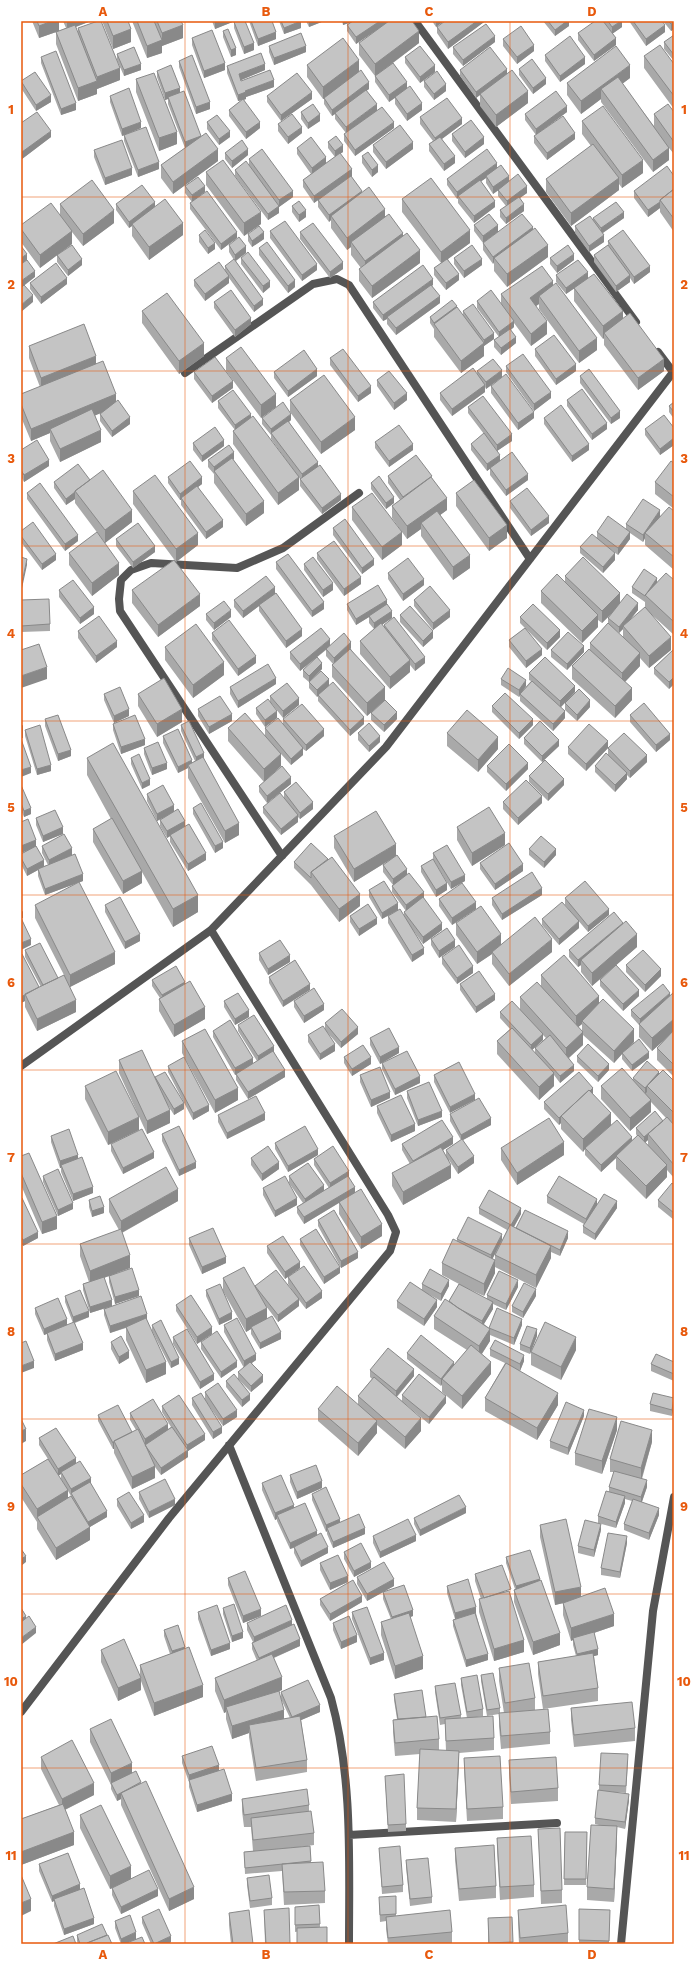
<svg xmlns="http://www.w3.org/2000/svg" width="695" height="1965" viewBox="0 0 695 1965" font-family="'Work Sans',sans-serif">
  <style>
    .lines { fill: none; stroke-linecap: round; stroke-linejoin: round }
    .minor { stroke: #555; stroke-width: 8 }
    .wall { fill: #a9a9a9; fill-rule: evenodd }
    .shaded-wall { fill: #898989 }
    .building { fill: #c4c4c4; stroke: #898989 }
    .grid { fill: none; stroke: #e8590c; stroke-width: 1; stroke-opacity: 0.55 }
    .neatline { fill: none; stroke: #e8590c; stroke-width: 1.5 }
    .grid-label { font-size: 13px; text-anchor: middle; font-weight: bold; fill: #e8590c }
  </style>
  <rect width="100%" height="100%" fill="#fff"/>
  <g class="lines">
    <!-- minor -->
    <path class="minor" d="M415,21L636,322
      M658,352L673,372
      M185,373L313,284L337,279L349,285L530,559
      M282,856L120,611L119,599L121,580L131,570L151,563L237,568L283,548L359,493
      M21,1066L211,930L386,747L674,371
      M229,1445L331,1698C353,1778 349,1862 349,1944
      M21,1712L169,1518L390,1251L396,1232L388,1215L211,930
      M349,1835L557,1823
      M621,1944L653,1611L674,1497"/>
  </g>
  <!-- wall -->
  <path class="wall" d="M32,21H59V31L39,38Z
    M63,21H91L76,27L78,34V28L120,80L97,89V94L78,101L56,44V32L66,28Z
    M102,21H128L131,42L113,49Z
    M132,21H181L183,38L162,46V45V53L147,58Z
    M212,21H235L215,29Z
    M249,21H272L276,39L258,46Z
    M279,21H301V28L284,34Z
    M306,21H324L309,27Z
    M342,21H412L419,43L393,63L407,88L422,110L407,121L395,104V98L389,102L375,82V76L385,68L375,76L359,55V43L376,30L356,44L347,31V25L351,22L343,25Z
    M432,21H444L436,27Z
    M484,21V22L448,49L437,33V27Z
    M543,21H569V26L555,36Z
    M603,21H622V27L612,34L616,45L594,61L578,40V33Z
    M629,21H662L665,32L646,46Z
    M663,21H674V29L671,31Z
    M234,22L254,50L244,54L234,28Z
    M223,31L236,55L231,57L223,37Z
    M674,35V61L664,49V42Z
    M192,38L225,70L204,78L192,45Z
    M503,39L534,51L517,64L503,46Z
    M495,42L463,66L453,54V47Z
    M269,46L306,52L274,65L269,52Z
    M117,54L141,70L124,76L117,60Z
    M545,55L585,64L560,82L545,61Z
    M644,56L674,64V109L644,68Z
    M41,57L76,110L61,115L41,63Z
    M405,57L435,72L420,83L405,63Z
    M179,61L210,109L196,114L179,67Z
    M307,65L359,72L369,89L367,90L346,133L335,119V114L332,116L324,104V99H323L307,77Z
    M227,66L265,70L241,80V81L274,87L246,97V99L244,100L260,128L246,139L229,116V110L242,100L238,101L227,73Z
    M519,69L546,84L533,94L519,75Z
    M460,70L507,74L528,103L496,127L480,106V95L476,98L460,76Z
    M157,71L180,93L201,137L218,161L173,194L161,178V165L185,148L168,104V99L165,100L157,77Z
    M630,78L622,84L654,126V114L674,112V154L669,148V160L653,172L601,102V99L581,114L567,95V83Z
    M136,79L177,144L159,151L136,92Z
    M21,81L51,102L36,111L21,88Z
    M424,81L446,91L434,100L424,87Z
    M110,96L141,128L125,135L159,169L138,177L124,141V135L122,136L110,102Z
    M267,96L312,99L281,121L267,102Z
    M301,112L320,121L308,129L301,119Z
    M567,112L536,135L525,120V114Z
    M420,117L462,124L442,139L455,163L444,171L429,151V144L433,141L420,124Z
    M582,121L643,173L622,188L619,184V190L571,226L546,192V179L591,146L582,134Z
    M207,122L230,137L219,145L207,129Z
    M21,123L51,137L22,159L21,157Z
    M278,124L302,133L288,144L278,131Z
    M394,128L355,156L344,141V134Z
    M452,134L484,144L465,158L452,141Z
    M534,136L575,139L547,160L534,143Z
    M328,142L343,152L340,154L352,176H351L362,192L403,236L420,263L372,298L359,281V269L361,268L351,255V247L347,250L331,228V220L329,222L318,207V200L314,203L303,187V180L311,174L297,154V148L326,163L335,157L328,148Z
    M373,145L413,149L386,169L373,152Z
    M94,150L132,175L105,185L94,157Z
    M225,153L248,155L232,168L225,159Z
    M362,156L378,172L372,177L362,163Z
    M249,159L293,197L279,207V206V213L268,220L235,176V170L249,165Z
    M497,168L509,182L527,193L520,198L524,211L506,224L500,217V210L506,206L498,196V190L493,194L486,183V178L481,181L495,207L474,223L458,203V198L457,199L447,185V179Z
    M206,172L261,224L244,236L206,185Z
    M674,176V232L660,212V208L648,217L634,198V191Z
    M198,177L192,202L185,193V186Z
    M402,199L470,243L448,259L459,280L446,290L434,275V268L441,263L402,212Z
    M190,203L237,238L221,250L190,209Z
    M60,204L114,223L83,246L72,232V244L40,268L21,242V225L60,216Z
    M116,204L155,207L183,235L149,260L132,236V226L129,228L116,210Z
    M292,206L306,217L299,222L292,212Z
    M489,214L483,243L474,231V225Z
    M593,218H624L603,233L604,242L589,252L575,233V226L593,221Z
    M533,230L548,257L507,287L494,271V262L493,264L483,250V243Z
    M270,231L317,270L302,281L270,238Z
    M300,232L343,269L330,278L300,239Z
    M248,234L264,239L252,247L248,241Z
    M199,235L215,249L208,254L199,242Z
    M608,241L650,272L634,284L630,278V282L616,292L594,262V255L608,245Z
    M229,245L246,253L236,261L263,305L254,312L229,278V283L205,301L194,286V280L225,271V266L234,260L229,252Z
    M259,248L295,287L288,293L259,255Z
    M57,255L82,265L68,276L57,262Z
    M241,258L270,287L263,293L241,264Z
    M454,258L482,265L464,278L454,264Z
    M550,258L574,260L557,273L550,264Z
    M556,275L588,279L566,294L556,282Z
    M30,283L67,284L41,304L30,289Z
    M433,285L432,286L440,303L396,335L387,324V319L383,321L373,308V302Z
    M553,285L597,350L579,363L539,309V304L536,306L547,334L531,346L514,323V327L511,330L516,343L501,355L494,347V340L499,337L477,308V301L501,305V294Z
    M574,288L623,319L664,371L638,390L604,345V338L603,339L574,301Z
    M214,302L251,324L235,337L214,308Z
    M457,308L463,315V311L494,339L484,346V356L461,373L434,337V329L430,323V317Z
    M142,311L204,356L179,374L142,323Z
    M29,346L96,363L116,402L130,424L112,437L100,421V414L103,412L95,415L101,442L60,462L50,441V433L31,441L21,417V394L40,387L29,358Z
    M535,349L576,371L556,385L535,356Z
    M226,358L276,407L261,418L226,371Z
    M330,358L371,393L358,402L330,365Z
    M506,366L551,398L534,411L506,372Z
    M477,371L502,377L486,389L485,387V392L452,416L440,400V393L477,375Z
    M194,372L233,388L212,403L194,379Z
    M274,372L317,376L288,397L274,378Z
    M580,376L620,418L611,424L580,383Z
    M377,380L407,400L394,410L377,386Z
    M491,386L534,418L518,430L491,393Z
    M290,400L355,430L321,454L290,412Z
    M567,400L607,429L592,440L567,406Z
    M218,401L251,418L299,490L278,505L233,444V431L235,430L218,408Z
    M674,402V419L669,412V406Z
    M468,407L512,441L497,451L500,461L528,480L506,496L490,475V468H491L487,471L471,450V444L484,434L468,413Z
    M262,418L291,420L289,422L341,500L322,514L300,486V479L271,439V435L262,424Z
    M544,418L589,450L572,462L544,424Z
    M674,428V445L660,455L645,435V429Z
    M375,442L413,450L389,467L375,448Z
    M193,443L224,446L202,462L193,450Z
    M674,449V459L673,457V450Z
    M21,450L49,466L24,482L21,476Z
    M233,459L264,513L246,526L214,483V474L208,467V460L234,459Z
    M674,463V509L655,494V482Z
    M388,476L432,478L447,510L440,515L470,568L453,580L421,536V529L407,539L392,518V506L400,500L388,483Z
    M168,477L202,484L198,487L223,527L206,539L181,505V500H180L168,483Z
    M90,480L132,522L105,543L75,503V499L66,505L54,488V482Z
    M371,483L394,503L386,509L371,489Z
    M133,491L198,545L176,562L133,504Z
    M27,493L78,541L65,551L27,499Z
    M456,493L507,538L489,551L456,506Z
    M510,501L549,523L531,536L510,508Z
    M352,507L402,545L382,560L352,520Z
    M674,511V570L645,545V538L643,542L630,533V539L618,555L605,545L615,560L603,573L580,553V547L597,537V532L626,529V524L660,516Z
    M333,528L374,565L362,574L333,535Z
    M21,531L56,560L42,570L21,542Z
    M116,539L155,552L133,568L116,546Z
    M69,553L119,575L92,596L69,565Z
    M317,553L361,584L344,596L317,559Z
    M276,562L324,609L312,617L276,569Z
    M304,564L333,590L323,597L304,570Z
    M388,573L424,585L403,601L388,579Z
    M565,576L620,604L638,610L630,620L645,608V602L632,593V587L657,582L674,580V635L650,613L671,650L649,668L640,658V666L625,682L632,700L615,718L572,679V666L590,649V643L608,624V618L615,610L602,623L598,620V627L582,643L541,603V591L565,582ZM623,629V638L615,630L619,633Z
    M59,590L94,614L80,624L59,597Z
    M132,590L200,606L158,637L132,603Z
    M275,593L302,636L286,648L259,611V606L243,618L234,607V600Z
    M21,600L50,624V631L21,632Z
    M414,600L450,617L433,630L414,606Z
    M347,604H387L392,618L382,625L384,628V625L425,663L415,671L410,665V672L390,689L360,654V641L374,629L369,623V617L356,625L347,610Z
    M206,614L231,617L214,630L206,620Z
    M400,615L433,638L423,647L400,622Z
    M520,617L560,637L547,650L526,629L542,655L526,668L509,647V640L525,628L520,623Z
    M78,631L117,647L96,663L78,638Z
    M212,633L256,663L238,676L212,640Z
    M330,645L351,648V649L385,700L397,719L384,732L371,720V713L385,700L367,716L332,677V665L333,664L326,656V650L300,671L290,659V652Z
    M165,647L224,675L193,698L165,660Z
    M674,649V695L673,694V685L669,689L654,674V668Z
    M551,650L584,652L567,670L551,657Z
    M322,669L311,680L329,686L364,724L350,736L318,701V695L317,697L309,688V682L303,677V670Z
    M529,673L575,692L561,707L565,718L553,731L520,701V696L519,697L501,685V679L526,686L523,690L531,681L529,680Z
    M276,684L238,708L230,694V687Z
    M104,694L129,716L114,723L104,700Z
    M138,694L182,722L157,737L138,706Z
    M270,696L299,705L283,718L272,704L277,718L265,727L256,714V708L270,702Z
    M565,703L590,707L577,721L565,710Z
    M492,706L533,725L519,739L492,712Z
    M198,709L232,721L209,734L198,716Z
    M630,715L670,740L656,752L630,722Z
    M45,719L71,756L58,761L45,726Z
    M283,719L324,736L306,751L303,749V755L291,765L281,754V766L264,782L228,741V728L265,735V728L283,724Z
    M113,724L145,745L121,754L113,730Z
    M181,725L204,759L239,835L225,843L188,778V768L178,773L163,743V736L192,763L195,761L181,731Z
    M25,730L51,771L37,775L25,736Z
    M358,733L380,742L369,752L358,740Z
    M447,733L498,749L478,772L447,746Z
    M524,738L559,746L542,762L524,744Z
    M568,747L608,748L586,771L568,754Z
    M144,748L167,769L152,775L144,754Z
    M608,748L647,762L630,778L627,775V779L615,792L595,772V766L608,755Z
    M87,758L198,912L173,927L142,872V883L123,894L93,842V829L111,819L87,775Z
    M131,758L150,785L142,789L131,764Z
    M487,766L528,769L506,791L487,772Z
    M529,776L564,785L548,801L529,782Z
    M291,784L267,803L259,792V786Z
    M21,785L31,814L24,817L21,810Z
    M284,792L313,809L300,819L298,817V822L281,835L263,813V807L284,798Z
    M147,794L174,811L185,826L206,860L188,871L170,842V836L167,838L160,826V820L164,817L157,821L147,801Z
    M503,802L542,803L518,825L503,809Z
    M193,808L223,848L215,853L193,814Z
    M21,814L22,822L36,846L44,866L48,865L42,853V846L72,855L62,860L83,881L45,895L38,876V870L27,876L21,864V854L30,849L21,853Z
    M36,818L63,834L43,842L36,825Z
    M457,827L505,845L472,866L457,840Z
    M334,836L396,856L407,874L424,899L442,930L423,944L413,930L424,954L412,962L388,923V916H404V912L406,911L392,892V886L393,885L383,872V865L393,858L354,882L334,848Z
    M529,849L556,855L544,868L529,855Z
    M433,853L465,881L451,889L433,859L447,890L436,897L421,872V866L433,859Z
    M328,859L360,906L339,922L311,885L294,868V862Z
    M480,863L523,871L495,890L480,869Z
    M369,890L398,910L382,919L369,897Z
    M542,895L502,920L492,905V898Z
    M565,898L609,915L588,932L565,905Z
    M439,899L476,909L452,925L439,906Z
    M35,905L115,964L70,987L76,1012L37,1031L25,1007V1001L21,1003V955L39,987H41L25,957V950L58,978L64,975L35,918Z
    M105,905L140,941L125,949L105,912Z
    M350,916L377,924L359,936L350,922Z
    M542,919L579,928L559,945L542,925Z
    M456,923L501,944L552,952L509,986L492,964V954L477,964L456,935Z
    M431,939L455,947L439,958L431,945Z
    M637,947L592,986L581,972V965L578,967L569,957V950Z
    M259,953L290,962L268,975L259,960Z
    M442,957L473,973L457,984L442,964Z
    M295,960L283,1007L269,983V977Z
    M626,965L661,976L645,992L626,972Z
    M541,975L599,1003L634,1042L629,1047L649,1058L632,1071L622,1059V1054L614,1063L583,1035V1045L569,1058L574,1071L560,1083L554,1075V1086L539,1100L497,1054V1041L510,1029L500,1018V1012L520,1010V997L541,985ZM582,1024V1031L578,1027ZM543,1035L546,1038L535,1048V1053L532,1050L543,1040Z
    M152,980L185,984L205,1019L174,1037L159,1011V999L160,998L152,986Z
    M600,980L639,996L623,1011L600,986Z
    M460,984L495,1000L476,1013L460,990Z
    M674,992V1077L657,1060V1048L663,1041L652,1051L639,1037V1025L631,1016V1010L670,996Z
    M224,1001L249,1017L235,1025L224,1007Z
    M294,1001L324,1010L304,1023L294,1007Z
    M325,1023L358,1034L341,1048L326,1031L335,1051L320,1060L308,1042V1035L325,1029Z
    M238,1025L274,1052L285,1077L248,1099L236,1080V1074L235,1075L213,1037V1031L253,1064L257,1061L238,1031Z
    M370,1038L399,1053L380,1064L370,1045Z
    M182,1041L238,1100L215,1113L182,1053Z
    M577,1056L609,1070L598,1082L577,1062Z
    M344,1057L371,1064L352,1076L344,1063Z
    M119,1060L155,1079V1077L184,1109L174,1115L166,1102L170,1123L147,1134L119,1073Z
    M459,1062L450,1113L434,1082V1075Z
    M382,1063L420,1083L395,1095L382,1069Z
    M168,1066L209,1111L193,1120L168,1072Z
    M659,1074L674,1081V1178L667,1170V1177L646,1199L616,1169V1158L601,1172L585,1155V1149L583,1152L561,1129V1123L559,1125L544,1109V1102L593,1094L611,1125L632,1140L637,1136L636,1134V1128L663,1121L666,1118L651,1102V1112L630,1131L601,1099V1086L633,1081V1078ZM648,1140V1145L645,1142Z
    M360,1075L390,1098L371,1107L360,1082Z
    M85,1086L139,1130L108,1145L85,1099Z
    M407,1091L442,1117L418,1126L407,1098Z
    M377,1106L415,1131L391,1142L377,1113Z
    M450,1114L491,1125L463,1140L474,1163L458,1174L449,1160L451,1178L403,1205L392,1186V1173L410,1164L402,1150V1144H453L443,1150L446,1156V1150L461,1140L450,1121Z
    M218,1115L265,1120L227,1139L218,1122Z
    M162,1134L196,1168L179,1176L162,1141Z
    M51,1136L78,1159L93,1193L73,1201L61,1172V1168H60L51,1142Z
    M275,1143L318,1155L288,1172L275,1149Z
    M111,1144L154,1158L123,1174L111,1151Z
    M501,1148L564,1155L517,1185L501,1160Z
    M21,1156L57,1229L42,1234L21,1185Z
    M251,1158L279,1169L262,1181L251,1165Z
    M314,1159L349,1177L355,1193L382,1236L361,1249L339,1214V1203L304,1224L297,1213V1207L303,1203L289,1183V1176L324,1191L329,1188L314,1165Z
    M43,1176L73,1209L58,1216L43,1182Z
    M674,1185V1220L658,1207V1200Z
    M263,1188L297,1205L275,1217L263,1195Z
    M547,1196L597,1205L617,1208L595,1240L583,1233V1226L584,1224L547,1203Z
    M21,1198L38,1238L23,1246L21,1243Z
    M109,1199L178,1201L122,1233L130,1268L116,1273L139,1296L115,1304L109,1282V1276L104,1278L112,1306L147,1320L166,1374L146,1383L126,1340V1328L110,1333L104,1315V1309L106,1308L90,1313L83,1290V1284L89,1282L80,1256V1244L119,1230L109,1212Z
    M89,1200L104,1213L92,1217L89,1207Z
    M479,1208L521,1214L514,1227L516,1228L568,1238L560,1256L551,1252V1258L536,1288L495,1267V1273L484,1296L460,1285L487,1299V1295L518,1287L506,1310L493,1304V1309L484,1324L489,1328L522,1325L514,1345L490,1335V1341L482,1354L491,1374L462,1409L442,1392V1384L441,1386L407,1359V1353L454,1365L467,1350L434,1329V1316L449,1301L459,1284L442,1275V1263L457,1241V1239L502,1240L492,1259L495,1260V1255L507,1230L479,1214Z
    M318,1220L358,1258L341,1268L318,1226Z
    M189,1238L226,1263L202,1274L189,1245Z
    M300,1239L340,1273L324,1284L300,1245Z
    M267,1246L300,1268L285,1279L267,1253Z
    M288,1277L322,1298L306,1309L299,1300V1306L278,1322L266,1306L267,1319L281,1339L260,1349L251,1334V1329L246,1332L223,1291V1278L255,1287V1286L296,1296L288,1284Z
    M422,1284L449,1286L441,1301L428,1294L437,1307L424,1326L397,1308V1301L422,1289Z
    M206,1290L232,1319L219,1325L206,1296Z
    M65,1296L89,1317L75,1323L83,1350L55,1361L47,1340V1334L44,1335L35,1314V1308L67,1325L73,1323L65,1302Z
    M536,1296L523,1318L512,1312V1306Z
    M176,1305L212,1334L197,1344L176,1311Z
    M152,1325L179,1364L171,1368L152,1331Z
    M224,1325L256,1360L252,1363L263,1382L251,1392L238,1379V1372L244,1368L224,1332Z
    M537,1336L530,1354L520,1350V1344Z
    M173,1337L214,1380L200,1389L173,1344Z
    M111,1342L129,1358L119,1364L111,1349Z
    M201,1342L237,1367L221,1378L201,1349Z
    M490,1349L524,1361L520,1371L558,1405L537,1440L485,1411V1398L505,1363L490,1356Z
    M576,1350L561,1380L531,1365V1352Z
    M674,1362V1381L651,1371V1364Z
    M370,1370L414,1376L397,1397L402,1401V1395L446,1403L429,1424L404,1403L421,1431L405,1449L377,1425V1433L358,1456L318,1421V1409L358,1404V1396L372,1379L370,1377Z
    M226,1381L250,1400L242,1407L226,1387Z
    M205,1392L237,1417L223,1426L205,1400L222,1433L213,1439L192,1405V1398H205Z
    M674,1398L672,1416L650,1411V1404Z
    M162,1406L205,1440L188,1451V1457L161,1475L155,1467V1478L132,1489L114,1453V1449H113L98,1421V1415L132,1432L136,1430L130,1420V1413L168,1429L171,1427L162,1412Z
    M584,1416L568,1455L550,1448V1441Z
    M617,1430L602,1474L575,1465V1453Z
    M39,1438L76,1464L91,1484L107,1517L90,1527V1540L56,1560L37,1529V1522L21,1497V1475L48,1459L39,1445ZM61,1474V1479L71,1496V1497L68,1499L58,1476Z
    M652,1442L642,1479L647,1487L642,1502L659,1515L649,1540L624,1530V1524L632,1501L625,1499V1503L616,1528L598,1523V1516L609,1492V1487L614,1472H610V1459Z
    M290,1475L322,1488L297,1499L290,1482Z
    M262,1483L294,1507L317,1535L328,1553L301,1567L294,1553V1548L290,1549L277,1521V1519L275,1520L262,1490Z
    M139,1492L175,1505L149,1518L139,1499Z
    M312,1494L340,1522L365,1534L333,1548L327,1534V1531L326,1532L312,1500Z
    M117,1499L144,1522L131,1529L117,1506Z
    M466,1513L420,1536L414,1524V1518Z
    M540,1525L581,1596L614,1626L594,1633L598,1655L594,1656L598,1688V1701L543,1709L538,1674V1662L576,1656L573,1645V1640L571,1641L563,1615V1603L555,1605L540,1537Z
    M601,1530L594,1557L578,1553V1546Z
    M373,1536L416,1541L380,1558L373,1543Z
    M627,1543L620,1578L601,1575V1568Z
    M344,1552L371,1568L354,1577L344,1559Z
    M506,1557L540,1581L560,1645L533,1655L514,1602V1590L515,1589L506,1563Z
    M320,1563L348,1582L330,1590L320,1570Z
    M475,1574L511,1596L524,1652L494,1661L479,1612V1599H481L475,1581Z
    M357,1577L394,1586L367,1601L357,1584Z
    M228,1578L261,1616L243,1623L228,1585Z
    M447,1586L476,1613L488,1660L466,1667L453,1626V1620L455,1619L447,1593Z
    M383,1592L413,1616L410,1617L423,1669L395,1679L381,1635V1622L391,1619L383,1599Z
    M320,1599L362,1602L330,1621L320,1605Z
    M223,1608L243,1638L232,1642L223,1614Z
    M198,1612L230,1649L211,1656L198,1619Z
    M352,1612L384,1660L370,1665L352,1619Z
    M247,1623L292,1625L300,1646L274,1658L282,1690L279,1691L284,1719L290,1718L281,1699V1692L320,1712L301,1720L307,1760V1772L256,1781L249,1737V1733L232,1739L226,1719V1712L224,1713L215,1691V1678L257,1661L252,1649V1643L253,1642L247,1630Z
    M333,1623L357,1642L341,1649L333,1630Z
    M164,1630L185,1648L203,1697L154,1716L141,1681V1690L118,1701L101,1662V1650L140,1675V1665L170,1654L164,1636Z
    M499,1668L535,1698V1710L550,1732V1744L501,1749L499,1726V1714L487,1716L481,1681V1675L500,1708V1713H504L499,1681Z
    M461,1678L483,1709V1716L477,1717L494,1738V1750L459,1753L456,1822L417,1820V1808L420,1754L395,1756L393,1732V1720L397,1719L394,1700V1694L426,1717L439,1739V1750L446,1751L445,1724L440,1725L435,1692V1686L461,1715V1718H467L461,1685Z
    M571,1708L635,1728V1741L574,1747L571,1720Z
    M90,1729L132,1773L141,1783L194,1899L169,1911L121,1805V1799L117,1801L111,1789V1785L90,1742Z
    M182,1756L219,1770L232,1801L197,1812L189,1787V1782L182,1763Z
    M41,1757L94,1795L65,1810L74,1845L21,1865V1819L59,1805L41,1769Z
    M464,1758L503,1807V1819L467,1821L464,1770Z
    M509,1760L558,1788V1801L511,1804L509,1773Z
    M628,1761L626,1793L616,1792L629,1800L625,1829L617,1827V1839L614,1902L587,1900V1887L603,1826L595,1824V1818L599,1790V1785Z
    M385,1776L406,1824V1831L388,1832Z
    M242,1799L309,1805V1812L314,1833V1845L294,1848L310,1846L311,1862L325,1891V1903L284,1905L282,1871L245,1874L244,1852L253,1851L251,1827H244L242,1811Z
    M80,1815L131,1879L158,1896L121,1914L112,1895V1888L122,1883L110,1889L80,1828Z
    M538,1829L562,1890V1903L541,1904Z
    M565,1832H587L586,1885H564Z
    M497,1838L534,1885V1897L500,1900L497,1850Z
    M379,1848L403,1885V1892L382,1894Z
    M455,1848L496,1886V1898L459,1901L455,1860Z
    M406,1860L432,1897V1903L410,1906L406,1867Z
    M39,1864L80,1890L94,1924L64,1935L54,1906V1901L52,1902L39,1871Z
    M247,1878L272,1898V1905L250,1908L247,1885Z
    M396,1896V1916L452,1932V1944H388L386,1929V1921L380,1922L379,1903Z
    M319,1905L320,1927L295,1932V1907Z
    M579,1909L610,1910L609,1944H579Z
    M264,1910L290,1944H265Z
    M518,1910L568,1933V1944H517H519L518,1922Z
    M229,1913L253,1944H231L229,1925Z
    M142,1917L171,1942L168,1944H151L142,1923Z
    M512,1917L513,1944H488V1918Z
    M115,1921L136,1939L145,1944H121L115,1928Z
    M77,1935H107L112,1944H78L77,1941Z"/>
  <!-- shaded-wall -->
  <path class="shaded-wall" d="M52,21H59V31L39,38V26Z
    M67,21H91L67,30Z
    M215,21H235L215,29Z
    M301,21V28L284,34V28Z
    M309,21H324L309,27Z
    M343,21H355L343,25Z
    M380,21H390L356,44V37Z
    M436,21H444L436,27Z
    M477,21H484V22L448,49V42Z
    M567,21H569V26L555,36V30Z
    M622,21V27L612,34V27Z
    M674,22V29L671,31V24Z
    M183,25V38L162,46V33Z
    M665,25V32L646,46V39Z
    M131,29V42L113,49V36Z
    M419,31V43L375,76V64Z
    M276,32V39L258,46V39Z
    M495,36V42L463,66V60Z
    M616,38V45L594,61V55Z
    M162,40V53L147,58V46Z
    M254,43V50L244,54V47Z
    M534,45V51L517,64V57Z
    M306,46V52L274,65V58Z
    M236,48V55L231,57V50Z
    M585,57V64L560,82V76Z
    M359,60V73L323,99V87Z
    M225,63V70L204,78V71Z
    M141,64V70L124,76V70Z
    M265,64V70L239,81V74Z
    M435,65V72L420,83V77Z
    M630,65V78L606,96L601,89V99L581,114V101Z
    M120,68V80L97,89V77Z
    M507,69V75L480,94V95L476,98V92Z
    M546,78V84L533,94V88Z
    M274,80V87L246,97V99L238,101V95L245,91Z
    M97,81V94L78,101V88Z
    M369,82V89L336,114L335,113V114L332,116V110Z
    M407,82V89L389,102V95Z
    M446,84V91L434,100V94Z
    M180,88V95L168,97V99L165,100V93Z
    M528,91V103L496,127V115Z
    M312,92V99L281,121V115Z
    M22,93V106H21V94Z
    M51,95V102L36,111V105Z
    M210,102V109L196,114V107Z
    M76,103V110L61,115V109Z
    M422,103V110L407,121V114Z
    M377,104V111L346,133V127Z
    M567,106V112L536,135V129Z
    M320,114V121L308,129V123Z
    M462,118V124L435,144V138Z
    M141,122V128L122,136V129Z
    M260,122V128L246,139V132Z
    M394,122V128L355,156V150Z
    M302,127V133L288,144V137Z
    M51,131V137L22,159V152Z
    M230,131V137L219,145V139Z
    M177,132V144L159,151V138Z
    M575,133V139L547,160V153Z
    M201,136V143L185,149V142Z
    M484,137V144L465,158V152Z
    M413,142V149L386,169V162Z
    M343,145V152L335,157V151Z
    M669,148V160L653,172V160Z
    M218,149V161L173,194V182Z
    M248,149V155L232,168V161Z
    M455,156V163L444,171V164Z
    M326,157V164L312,174V168Z
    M643,160V173L622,188V175Z
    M159,162V169L138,177V170Z
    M497,163V170L486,176V178L459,197L458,196V198L457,199V192Z
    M378,165V172L372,177V170Z
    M132,168V175L105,185V178Z
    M352,169V176L314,203V196Z
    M509,176V183L493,194V187Z
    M619,178V190L571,226V213Z
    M205,186V192L192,202V195Z
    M527,186V193L507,207V201Z
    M293,191V197L279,207V200Z
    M362,191V198L331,216V220L329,222V215Z
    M495,201V207L474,223V216Z
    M155,202V209L132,224V226L129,228V222Z
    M660,202V208L648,217V210Z
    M524,204V211L506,224V218Z
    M279,206V213L268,220V214Z
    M385,209V222L351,242V247L347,250V238Z
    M114,210V223L83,246V234Z
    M306,210V217L299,222V215Z
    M261,212V224L244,236V223Z
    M624,212V218L601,234V228Z
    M183,223V235L149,260V247Z
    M498,225V232L483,243V236Z
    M533,227V234L494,258V262L493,264V257Z
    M470,230V243L441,264V252Z
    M72,231V244L40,268V255Z
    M237,232V238L221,250V244Z
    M264,232V239L252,247V241Z
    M403,233V246L365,273V261Z
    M604,235V242L589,252V246Z
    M215,243V249L208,254V248Z
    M548,245V257L507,287V274Z
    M246,246V253L235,261V255Z
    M420,250V263L372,298V286Z
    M27,254V260L21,264V258Z
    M574,254V260L557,273V266Z
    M82,259V265L68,276V270Z
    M482,259V265L464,278V271Z
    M343,262V269L330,278V272Z
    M317,264V270L302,281V275Z
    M650,266V272L634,284V277Z
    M35,271V277L21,288V281Z
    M588,272V279L566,294V288Z
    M459,274V280L446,290V283Z
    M630,275V282L616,292V286Z
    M229,276V283L205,301V294Z
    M67,278V284L41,304V297Z
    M433,279V285L388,318L387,317V319L383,321V315Z
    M295,280V287L288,293V286Z
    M270,281V287L263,293V286Z
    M553,281V293L539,296V304L530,310V298Z
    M33,295V302L21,312V305Z
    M440,296V303L396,335V328Z
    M263,299V305L254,312V306Z
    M457,306V312L434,325V323Z
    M623,311V324L604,333V338L603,339V326Z
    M251,318V324L235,337V330Z
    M514,321V327L499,338V332Z
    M547,321V334L531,346V334Z
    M494,333V339L484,346V340Z
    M516,337V343L501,355V348Z
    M597,338V350L579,363V351Z
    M204,343V356L179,374V361Z
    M484,343V356L461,373V361Z
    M96,356V369L41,391V378Z
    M664,359V371L638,390V378Z
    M576,364V371L556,385V379Z
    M317,369V376L288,397V391Z
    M502,370V377L486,389V382Z
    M233,381V388L212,403V396Z
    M485,385V392L452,416V409Z
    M371,386V393L358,402V396Z
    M551,392V398L534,411V404Z
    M407,393V400L394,410V403Z
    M116,394V407L52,433L50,429V433L31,441V429Z
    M276,394V407L261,418V405Z
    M620,411V418L611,424V418Z
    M534,412V418L518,430V423Z
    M251,414V420L235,431V425Z
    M291,414V420L273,435L271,433V436V429Z
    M130,417V424L112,437V431Z
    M355,417V430L321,454V442Z
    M607,423V429L592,440V434Z
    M101,430V442L60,462V449Z
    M512,434V441L497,451V445Z
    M674,438V445L660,455V449Z
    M224,440V446L202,462V456Z
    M413,444V450L389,467V461Z
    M589,444V450L572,462V456Z
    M234,452V459L215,473L214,471V474V467Z
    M500,455V461L487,471V464Z
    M49,460V466L24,482V475Z
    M318,462V468L302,480V474Z
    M528,474V480L506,496V490Z
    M202,477V484L182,499L181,498V500H180V494Z
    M299,477V490L278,505V493Z
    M75,492V499L66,505V499Z
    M341,494V500L322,514V508Z
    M394,497V503L386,509V503Z
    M447,498V510L424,527L421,523V529L407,539V526Z
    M264,501V513L246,526V514Z
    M132,510V522L105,543V530Z
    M660,510V517L645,533V538L643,542V535Z
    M549,516V523L531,536V530Z
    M223,520V527L206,539V532Z
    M507,525V538L489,551V538Z
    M402,532V545L382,560V547Z
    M630,532V539L618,555V548Z
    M198,533V545L176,562V549Z
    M78,535V541L65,551V544Z
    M155,546V552L133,568V562Z
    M615,553V560L603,573V567Z
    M56,554V560L42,570V564Z
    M470,555V568L453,580V567Z
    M27,559V565L21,593V587Z
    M374,559V565L362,574V568Z
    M119,563V575L92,596V583Z
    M361,577V584L344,596V589Z
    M657,578V584L645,596Z
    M424,579V585L403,601V594Z
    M333,583V590L323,597V590Z
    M275,587V594L243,618V611Z
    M620,593V605L602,623V611Z
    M200,594V606L158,637V625Z
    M387,600V606L356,625V619Z
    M324,602V609L312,617V611Z
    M638,603V610L624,627L623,626V629L619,633V627Z
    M94,607V614L80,624V618Z
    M231,610V617L214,630V623Z
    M450,610V617L433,630V623Z
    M392,611V618L374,630V623Z
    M598,615V627L582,643V631Z
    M302,629V636L286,648V641Z
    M560,630V637L547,650V643Z
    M433,631V638L423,647V641Z
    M671,637V650L649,668V656Z
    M330,639V646L300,671V664Z
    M117,641V647L96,663V656Z
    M351,642V648L334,665V658Z
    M584,646V652L567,670V664Z
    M542,649V655L526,668V661Z
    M640,653V666L622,685V673Z
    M256,656V663L238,676V669Z
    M425,657V663L415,671V664Z
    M410,660V672L390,689V677Z
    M224,662V675L193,698V685Z
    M322,663V669L309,682V676Z
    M47,667V679L21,688V676Z
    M674,677V683L673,682V685L669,689V682Z
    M276,678V684L238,708V701Z
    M329,679V686L317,697V690Z
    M526,680V686L520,695V694L519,697V690Z
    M575,686V692L560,708V701Z
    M385,687V700L367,716V703Z
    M632,688V700L615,718V706Z
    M299,698V705L283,718V711Z
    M590,700V707L577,721V715Z
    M129,709V716L114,723V716Z
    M182,709V722L157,737V724Z
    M277,711V718L265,727V720Z
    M565,711V718L553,731V724Z
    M397,712V719L384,732V725Z
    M232,714V721L209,734V727Z
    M364,717V724L350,736V730Z
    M533,719V725L519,739V733Z
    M23,725V738H21V726Z
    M324,729V736L306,751V745Z
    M670,734V740L656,752V745Z
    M380,736V742L369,752V746Z
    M498,737V749L478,772V760Z
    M145,739V745L121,754V747Z
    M559,740V746L542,762V756Z
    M608,741V748L586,771V764Z
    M303,748V755L291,765V759Z
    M71,750V756L58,761V754Z
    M204,753V759L196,763V757Z
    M281,754V766L264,782V769Z
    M647,755V762L630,778V771Z
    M192,760V766L188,765V768L178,773V767Z
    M167,763V769L152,775V768Z
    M528,763V769L506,791V784Z
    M51,765V771L37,775V769Z
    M31,767V773L21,777V770Z
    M627,773V779L615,792V785Z
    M291,777V784L267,803V796Z
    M150,779V785L142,789V783Z
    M564,779V785L548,801V794Z
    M542,796V803L518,825V818Z
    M313,802V809L300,819V813Z
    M174,805V812L157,821V814Z
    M31,808V814L24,817V811Z
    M298,815V822L281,835V829Z
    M185,821V827L167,838V831Z
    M239,823V835L225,843V831Z
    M63,827V834L43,842V836Z
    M505,833V845L472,866V853Z
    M36,840V847L21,853V846Z
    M223,842V848L215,853V846Z
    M396,844V856L354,882V869Z
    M72,848V855L49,866V860Z
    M556,849V855L544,868V862Z
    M206,853V860L188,871V864Z
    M44,860V867L38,869V870L27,876V869Z
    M523,864V871L495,890V884Z
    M407,869V876L393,886V879Z
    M142,871V883L123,894V881Z
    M83,874V881L45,895V889Z
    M465,875V881L451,889V882Z
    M447,883V890L436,897V890Z
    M542,888V895L502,920V914Z
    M424,892V899L406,912V905Z
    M360,894V906L339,922V909Z
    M198,895V912L173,927V909Z
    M476,902V909L452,925V918Z
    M398,903V910L382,919V913Z
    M609,909V915L588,932V926Z
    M23,911V918H21V912Z
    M377,918V924L359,936V929Z
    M579,921V928L559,945V939Z
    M442,923V930L423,944V937Z
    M623,923V929L581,960V965L578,967V960Z
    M140,934V941L125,949V942Z
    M501,934V947L492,952V954L477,964V952Z
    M637,934V947L592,986V973Z
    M31,939V945L21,950V943Z
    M552,939V952L509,986V974Z
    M455,940V947L439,958V951Z
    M424,948V954L412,962V955Z
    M115,952V964L70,987V975Z
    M290,955V962L268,975V969Z
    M473,966V973L457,984V978Z
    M661,969V976L645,992V985Z
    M185,982V988L162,1002V995Z
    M310,984V990L283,1007V1001Z
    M639,990V996L623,1011V1004Z
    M670,993V1000L640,1026V1019Z
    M495,994V1000L476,1013V1007Z
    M25,995V1001L21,1003V997Z
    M599,996V1008L582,1021V1024L576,1029V1016Z
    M76,1000V1012L37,1031V1019Z
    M324,1004V1010L304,1023V1016Z
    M205,1007V1019L174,1037V1025Z
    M249,1010V1017L235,1025V1019Z
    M674,1019V1031L652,1051V1038Z
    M358,1027V1034L341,1048V1042Z
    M634,1029V1042L623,1054L622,1053V1054L614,1063V1051Z
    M583,1032V1045L566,1060V1048Z
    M543,1034V1040L531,1051V1045Z
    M335,1044V1051L320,1060V1054Z
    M274,1046V1053L258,1063V1056Z
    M399,1047V1053L380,1064V1057Z
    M649,1052V1058L632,1071V1065Z
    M371,1057V1064L352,1076V1069Z
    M253,1058V1065L235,1075V1068Z
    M609,1064V1070L598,1082V1076Z
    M574,1065V1071L560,1083V1076Z
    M285,1070V1077L248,1099V1092Z
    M659,1072V1078L647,1086V1092L645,1094V1088Z
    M554,1073V1086L539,1100V1087Z
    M420,1076V1083L395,1095V1089Z
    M238,1088V1100L215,1113V1100Z
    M593,1088V1094L561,1116Z
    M390,1092V1098L371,1107V1100Z
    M475,1094V1100L450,1113V1107Z
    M651,1100V1112L630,1131V1118Z
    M184,1103V1109L174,1115V1109Z
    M209,1105V1111L193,1120V1113Z
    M170,1110V1123L147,1134V1121Z
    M442,1111V1117L418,1126V1120Z
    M265,1113V1120L227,1139V1133Z
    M611,1113V1125L585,1148V1149L583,1152V1139Z
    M561,1116V1123L559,1125V1118Z
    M139,1117V1130L108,1145V1132Z
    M491,1118V1125L461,1141V1135Z
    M415,1124V1131L391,1142V1135Z
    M648,1134V1140L644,1144V1137Z
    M453,1137V1144L413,1168V1161Z
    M632,1137V1144L616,1156V1158L601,1172V1165Z
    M564,1142V1155L517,1185V1173Z
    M318,1149V1155L288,1172V1166Z
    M154,1152V1158L123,1174V1168Z
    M78,1155V1162L61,1165V1168H60V1161Z
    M474,1156V1163L458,1174V1167Z
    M196,1162V1168L179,1176V1170Z
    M279,1162V1169L262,1181V1174Z
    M451,1165V1178L403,1205V1192Z
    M667,1165V1177L646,1199V1186Z
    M349,1171V1177L330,1190V1183Z
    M324,1185V1192L305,1205V1199Z
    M93,1187V1193L73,1201V1194Z
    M355,1187V1193L304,1224V1217Z
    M178,1189V1201L121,1233V1221Z
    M21,1191H22V1197L21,1198Z
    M297,1198V1205L275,1217V1211Z
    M597,1199V1205L586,1225V1219Z
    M617,1201V1208L595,1240V1234Z
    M73,1203V1209L58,1216V1210Z
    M104,1207V1213L92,1217V1211Z
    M521,1208V1214L511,1232V1225Z
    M57,1216V1229L42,1234V1222Z
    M382,1224V1236L361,1249V1237Z
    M568,1231V1238L560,1256V1250Z
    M38,1232V1238L23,1246V1240Z
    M502,1234V1240L491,1262V1255Z
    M551,1246V1258L536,1288V1275Z
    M358,1252V1258L341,1268V1261Z
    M130,1255V1268L90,1283V1271Z
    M226,1257V1263L202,1274V1267Z
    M495,1260V1273L484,1296V1284Z
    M300,1262V1268L285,1279V1272Z
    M340,1267V1273L324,1284V1277Z
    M449,1280V1286L441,1301V1294Z
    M518,1280V1287L506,1310V1304Z
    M536,1289V1296L523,1318V1312Z
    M139,1290V1296L115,1304V1297Z
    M322,1291V1298L306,1309V1303Z
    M299,1299V1306L278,1322V1315Z
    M112,1300V1306L90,1313V1307Z
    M437,1300V1307L424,1326V1319Z
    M493,1302V1309L482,1327V1321Z
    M267,1308V1321L251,1327V1329L246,1332V1319Z
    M89,1311V1317L73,1323V1317Z
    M232,1312V1319L219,1325V1319Z
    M147,1314V1320L110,1333V1326Z
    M67,1319V1326L44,1335V1329Z
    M522,1319V1325L514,1345V1338Z
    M212,1327V1334L197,1344V1337Z
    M490,1329V1341L479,1358V1346Z
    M537,1329V1336L530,1354V1348Z
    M281,1332V1339L260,1349V1343Z
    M576,1337V1350L561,1380V1367Z
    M83,1343V1350L55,1361V1354Z
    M129,1351V1358L119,1364V1357Z
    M256,1354V1360L244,1368V1361Z
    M524,1355V1361L520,1371V1364Z
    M179,1358V1364L171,1368V1362Z
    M34,1361V1368L21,1373V1366Z
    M237,1361V1367L221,1378V1372Z
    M166,1362V1374L146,1383V1370Z
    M454,1362V1369L442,1379V1384L441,1386V1379Z
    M491,1362V1374L462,1409V1396Z
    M414,1369V1376L396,1397V1391Z
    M214,1374V1380L200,1389V1382Z
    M263,1375V1382L251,1392V1386Z
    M558,1393V1405L537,1440V1428Z
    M250,1394V1400L242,1407V1400Z
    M446,1396V1403L429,1424V1417Z
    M674,1400V1407L672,1416V1410Z
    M237,1410V1417L223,1426V1419Z
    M584,1410V1416L568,1455V1448Z
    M617,1417V1430L602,1474V1461Z
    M421,1418V1431L405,1449V1437Z
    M377,1421V1433L358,1456V1443Z
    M168,1424V1431L145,1445V1439Z
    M222,1427V1433L213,1439V1432Z
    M26,1429V1441L21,1444V1431Z
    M652,1430V1442L641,1480V1468Z
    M205,1434V1440L188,1451V1457L161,1475V1468L187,1451V1445Z
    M114,1442V1449H113V1443Z
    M76,1458V1465L61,1472V1474L58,1476V1469Z
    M155,1466V1478L132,1489V1477Z
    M91,1478V1484L71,1493V1489Z
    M647,1480V1487L641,1504V1497Z
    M322,1481V1488L297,1499V1492Z
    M68,1490V1503L37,1517V1522V1509Z
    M625,1496V1503L616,1528V1522Z
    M175,1499V1505L149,1518V1512Z
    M294,1505V1512L277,1515V1519L275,1520V1513Z
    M466,1507V1513L420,1536V1530Z
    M659,1508V1515L649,1540V1533Z
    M107,1511V1517L88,1528V1522Z
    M144,1515V1522L131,1529V1523Z
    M340,1519V1526L327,1528V1531L326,1532V1525Z
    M601,1524V1530L594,1557V1550Z
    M90,1527V1540L56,1560V1548Z
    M365,1528V1534L333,1548V1542Z
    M317,1531V1537L290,1549V1543Z
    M416,1535V1541L380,1558V1552Z
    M627,1536V1543L620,1578V1572Z
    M328,1547V1553L301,1567V1561Z
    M26,1556V1562L21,1566V1559Z
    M371,1562V1568L354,1577V1571Z
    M348,1576V1582L330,1590V1583Z
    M394,1579V1586L367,1601V1594Z
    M540,1579V1585L516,1593V1586Z
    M581,1587V1599L555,1605V1592Z
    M362,1596V1602L330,1621V1614Z
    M476,1607V1613L455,1619V1613Z
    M261,1609V1616L243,1623V1616Z
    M413,1610V1616L392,1624V1617Z
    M614,1614V1626L573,1640V1638V1640L571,1641V1628Z
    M26,1616V1622L21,1625V1619Z
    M292,1620V1626L254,1644V1637Z
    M36,1627V1633L21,1645V1638Z
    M243,1632V1638L232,1642V1636Z
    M560,1633V1645L533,1655V1642Z
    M357,1635V1642L341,1649V1642Z
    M300,1639V1646L259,1664V1658Z
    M524,1640V1652L494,1661V1649Z
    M230,1643V1649L211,1656V1650Z
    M185,1647V1653L172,1658V1651Z
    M598,1649V1655L577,1661V1654Z
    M384,1653V1660L370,1665V1658Z
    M488,1654V1660L466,1667V1660Z
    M423,1656V1669L395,1679V1666Z
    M282,1677V1690L228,1711L226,1707V1712L224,1713V1700Z
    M141,1678V1690L118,1701V1688Z
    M203,1685V1697L154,1716V1703Z
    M320,1705V1712L292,1724V1717Z
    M284,1710V1723L249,1725V1733L232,1739V1726Z
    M459,1751V1764L456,1822V1809Z
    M132,1763V1776L111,1783V1785V1773Z
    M219,1765V1771L189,1780V1782V1775Z
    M94,1783V1795L62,1811V1799Z
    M121,1793V1799L117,1801V1795Z
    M232,1794V1801L197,1812V1805Z
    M629,1794V1800L625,1829V1822Z
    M617,1826V1839L614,1902V1889Z
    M74,1832V1845L21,1865V1852Z
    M131,1866V1879L110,1889V1876Z
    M80,1884V1891L54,1899V1901L52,1902V1896Z
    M194,1887V1899L169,1911V1899Z
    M158,1889V1896L121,1914V1907Z
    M31,1899V1911L21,1916V1903Z
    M94,1918V1924L64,1935V1929Z
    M136,1932V1939L124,1944H121V1939Z
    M171,1936V1942L168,1944H154Z"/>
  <!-- building -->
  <path class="building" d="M37,21H52L39,26Z
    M98,21H101L120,68L97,77L78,28Z
    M107,21H128L131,29L113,36Z
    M137,21H154L162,40L147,46Z
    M157,21H181L183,25L162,33Z
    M237,21H245L254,43L244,47L234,22Z
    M251,21H272L276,32L258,39Z
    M281,21H301L284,28Z
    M353,21H380L356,37L347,25Z
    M389,21H412L419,31L375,64L359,43Z
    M445,21H477L448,42L437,27Z
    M548,21H567L555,30Z
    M595,21H603L616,38L594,55L578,33Z
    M608,21H621L612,27Z
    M633,21H662L665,25L646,39Z
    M668,21H674V22L671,24Z
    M486,24L495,36L463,60L453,47Z
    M75,25L97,81L78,88L56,32Z
    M521,26L534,45L517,57L503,39Z
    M228,29L236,48L231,50L223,31Z
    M212,30L225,63L204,71L192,38Z
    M301,33L306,46L274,58L269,46Z
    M674,35V55L664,42Z
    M570,36L585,57L560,76L545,55Z
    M343,38L359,60L323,87L307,65Z
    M660,45L674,64V96L644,56Z
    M420,46L435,65L420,77L405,57Z
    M616,46L630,65L581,101L567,83Z
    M134,47L141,64L124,70L117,54Z
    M490,47L507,69L476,92L460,70Z
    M56,51L76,103L61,109L41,57Z
    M261,53L265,64L239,74L241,81L270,70L274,80L245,91L246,92L238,95L227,66Z
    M192,55L210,102L196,107L179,61Z
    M532,59L546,78L533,88L519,69Z
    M393,63L407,82L389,95L375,76Z
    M171,65L180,88L165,93L157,71Z
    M361,70L369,82L332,110L324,98Z
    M512,70L528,91L496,115L480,94Z
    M437,71L446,84L434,94L424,81Z
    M35,72L51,95L36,105L21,81Z
    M154,73L177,132L159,138L136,79Z
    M297,73L312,92L281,115L267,96Z
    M618,77L669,148L653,160L601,89Z
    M410,86L422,103L407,114L395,97Z
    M129,88L141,122L122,129L110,96Z
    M366,90L377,104L346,127L335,113Z
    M184,91L201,136L185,142L168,97Z
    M556,91L567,106L536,129L525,114Z
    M447,98L462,118L435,138L420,117Z
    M243,99L260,122L246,132L229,110Z
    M313,104L320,114L308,123L301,112Z
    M668,104L674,112V142L654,114Z
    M603,106L643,160L622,175L582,121Z
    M382,107L394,122L355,150L344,134Z
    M37,112L51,131L22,152L21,150V123Z
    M292,114L302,127L288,137L278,124Z
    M217,115L230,131L219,139L207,122Z
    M563,116L575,133L547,153L534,136Z
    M471,120L484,137L465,152L452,134Z
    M400,125L413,142L386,162L373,145Z
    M146,127L159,162L138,170L124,135Z
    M206,133L218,149L173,182L161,165Z
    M336,136L343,145L335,151L328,142Z
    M311,137L326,157L312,168L297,148Z
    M440,137L455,156L444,164L429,144Z
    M122,140L132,168L105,178L94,150Z
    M242,140L248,149L232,161L225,153Z
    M593,144L619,178L571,213L546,179Z
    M262,149L293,191L279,200L249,159Z
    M487,149L497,163L457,192L447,179Z
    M368,152L378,165L372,170L362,156Z
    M340,153L352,169L314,196L303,180Z
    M223,160L261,212L244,223L206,172Z
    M246,161L279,206L268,214L235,170Z
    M501,165L509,176L493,187L486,176Z
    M667,166L674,176V189L660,200V202L648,210L634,191Z
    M518,174L527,186L507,201L498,190Z
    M351,176L362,191L329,215L318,200Z
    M198,177L205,186L192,195L185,186Z
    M431,178L470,230L441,252L402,199Z
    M92,180L114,210L83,234L60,204Z
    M480,180L495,201L474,216L458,196Z
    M142,185L155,202L129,222L116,204Z
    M369,187L385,209L347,238L331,216Z
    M674,189V219L660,200Z
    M207,191L237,232L221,244L190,203Z
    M519,197L524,204L506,218L500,210Z
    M165,199L183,223L149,247L132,224Z
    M299,201L306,210L299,215L292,206Z
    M616,202L624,212L601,228L593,218Z
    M51,203L72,231L40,255L21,229V225Z
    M389,214L403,233L365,261L351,242Z
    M489,214L498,225L483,236L474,225Z
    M522,214L533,227L493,257L483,243Z
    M590,216L604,235L589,246L575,226Z
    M285,221L317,264L302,275L270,231Z
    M313,223L343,262L330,272L300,232Z
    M259,226L264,232L252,241L248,234Z
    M535,228L548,245L507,274L494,258Z
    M205,230L215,243L208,248L199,235Z
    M623,230L650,266L634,277L608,241Z
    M407,233L420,250L372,286L359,269Z
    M239,237L246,246L235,255L229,245Z
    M267,242L295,280L288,286L259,248Z
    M72,245L82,259L68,270L57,255Z
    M472,245L482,259L464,271L454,258Z
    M568,245L574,254L557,266L550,258Z
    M608,245L630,275L616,286L594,255Z
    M21,246L27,254L21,258Z
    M248,252L270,281L263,286L241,258Z
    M234,259L263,299L254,306L225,266Z
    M447,259L459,274L446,283L434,268Z
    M27,260L35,271L21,281V264Z
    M578,260L588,272L566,288L556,275Z
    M219,262L229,276L205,294L194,280Z
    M56,263L67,278L41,297L30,283Z
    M423,265L433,279L383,315L373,302Z
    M542,266L553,281L530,298L547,321L531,334L501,294Z
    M594,274L623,311L603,326L574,288Z
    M556,283L597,338L579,351L539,296Z
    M24,285L33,295L21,305V288Z
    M431,285L440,296L396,328L387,317Z
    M231,290L251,318L235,330L214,302Z
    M491,290L514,321L499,332L477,301Z
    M167,293L204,343L179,361L142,311Z
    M452,300L457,306L434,323L430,317Z
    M473,304L494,333L484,340L463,311Z
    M457,307L484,343L461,361L434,324Z
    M630,313L664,359L638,378L604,333Z
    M84,324L96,356L41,378L29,346Z
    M510,329L516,337L501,348L494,340Z
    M554,335L576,364L556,379L535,349Z
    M241,347L276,394L261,405L226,358Z
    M343,349L371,386L358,396L330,358Z
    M304,350L317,369L288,391L274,372Z
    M523,354L551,392L534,404L506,366Z
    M215,357L233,381L212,396L194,372Z
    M493,359L502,370L486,382L477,371Z
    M103,361L116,394L31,429L21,404V394Z
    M473,368L485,385L452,409L440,393Z
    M589,369L620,411L611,418L580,376Z
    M389,371L407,393L394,403L377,380Z
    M506,374L534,412L518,423L491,386Z
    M324,375L355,417L321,442L290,400Z
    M582,389L607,423L592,434L567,400Z
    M233,390L251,414L235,425L218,401Z
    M483,396L512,434L497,445L468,407Z
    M118,400L130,417L112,431L100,414Z
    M283,402L291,414L271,429L262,418Z
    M674,402V412L669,406Z
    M561,405L589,444L572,456L544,418Z
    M92,409L101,430L60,449L50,429Z
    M664,415L674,428V438L660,449L645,429Z
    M253,416L299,477L278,493L233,431Z
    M288,421L318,462L302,474L271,433Z
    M399,425L413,444L389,461L375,442Z
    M215,427L224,440L202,456L193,443Z
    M484,433L500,455L487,464L471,444Z
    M37,440L49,460L24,475L21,470V450Z
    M229,445L234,452L214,467L208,460Z
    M512,452L528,474L506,490L490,468Z
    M416,455L432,476L403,497L388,476Z
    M232,458L264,501L246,514L214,471Z
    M190,461L202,477L180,494L168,477Z
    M671,461L674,463V497L655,482Z
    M78,464L90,480L75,491V492L66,499L54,482Z
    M320,465L341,494L322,508L300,479Z
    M103,470L132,510L105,530L75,491Z
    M155,475L198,533L176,549L133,491Z
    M379,476L394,497L386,503L371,483Z
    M431,477L447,498L407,526L392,506Z
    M474,480L507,525L489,538L456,493Z
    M40,483L78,535L65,544L27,493Z
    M197,486L223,520L206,532L181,498Z
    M527,488L549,516L531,530L510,501Z
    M372,493L402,532L382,547L352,507Z
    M643,499L660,510L643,535L626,524Z
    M669,507L674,511V557L645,533Z
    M437,511L470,555L453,567L421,523Z
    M608,516L630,532L618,548L597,532Z
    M345,519L374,559L362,568L333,528Z
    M33,522L56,554L42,564L21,536V531Z
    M138,523L155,546L133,562L116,539Z
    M97,532L119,563L92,583L69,553Z
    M592,534L615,553L603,567L580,547Z
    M334,541L361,577L344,589L317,553Z
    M288,554L324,602L312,611L276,562Z
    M21,557L27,559L21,587Z
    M313,557L333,583L323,590L304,564Z
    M583,557L620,593L602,611L565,576Z
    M408,558L424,579L403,594L388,573Z
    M174,560L200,594L158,625L132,590Z
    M644,569L657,578L645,596L632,587Z
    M666,573L674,580V622L645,595Z
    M557,574L598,615L582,631L541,591Z
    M266,576L275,587L243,611L234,600Z
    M73,580L94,607L80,618L59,590Z
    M378,585L387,600L356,619L347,604Z
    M430,586L450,610L433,623L414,600Z
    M276,593L302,629L286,641L259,605Z
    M627,594L638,603L619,627L608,618Z
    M49,599L50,624L21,626V600Z
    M224,601L231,610L214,623L206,614Z
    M387,604L392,611L374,623L369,616Z
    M533,604L560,630L547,643L520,617Z
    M410,606L433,631L423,641L400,615Z
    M645,607L671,637L649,656L623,626Z
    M99,616L117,641L96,656L78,631Z
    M394,617L425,657L415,664L384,625Z
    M229,620L256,656L238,669L212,633Z
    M381,623L410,660L390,677L360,641Z
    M608,623L640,653L622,673L590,643Z
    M196,624L224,662L193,685L165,647Z
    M321,628L330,639L300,664L290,652Z
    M525,628L542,649L526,661L509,640Z
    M568,632L584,646L567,664L551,650Z
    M344,633L351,642L334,658L326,649Z
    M39,644L47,667L21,676V650Z
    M350,649L385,687L367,703L332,665Z
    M589,649L632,688L615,706L572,666Z
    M674,649V677L669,682L654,668Z
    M317,657L322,663L309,676L303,670Z
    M545,657L575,686L560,701L529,673Z
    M268,664L276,678L238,701L230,687Z
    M508,668L526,680L519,690L501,679Z
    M321,671L329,679L317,690L309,682Z
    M164,678L182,709L157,724L138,694Z
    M532,681L565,711L553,724L520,694Z
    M333,682L364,717L350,730L318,695Z
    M287,683L299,698L283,711L270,696Z
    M120,687L129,709L114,716L104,694Z
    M579,689L590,700L577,715L565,703Z
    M505,693L533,719L519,733L492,706Z
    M220,696L232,714L209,727L198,709Z
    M268,699L277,711L265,720L256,708Z
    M385,700L397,712L384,725L371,713Z
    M644,703L670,734L656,745L630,715Z
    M302,704L324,729L306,745L283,719Z
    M467,710L498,737L478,760L447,733Z
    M245,713L281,754L264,769L228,728Z
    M58,715L71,750L58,754L45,719Z
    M135,715L145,739L121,747L113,724Z
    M278,718L303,748L291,759L265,728Z
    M189,721L204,753L196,757L181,725Z
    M540,721L559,740L542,756L524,738Z
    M369,723L380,736L369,746L358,733Z
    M589,724L608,741L586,764L568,747Z
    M40,725L51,765L37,769L25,730Z
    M178,729L192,760L178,767L163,736Z
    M624,733L647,755L630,771L608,748Z
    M21,739L31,767L21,770Z
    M158,742L167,763L152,768L144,748Z
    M113,743L198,895L173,909L87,758Z
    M509,744L528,763L506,784L487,766Z
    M606,753L627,773L615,785L595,766Z
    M139,754L150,779L142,783L131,758Z
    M203,757L239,823L225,831L188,765Z
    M545,760L564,779L548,794L529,776Z
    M282,766L291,777L267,796L259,786Z
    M526,780L542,796L518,818L503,802Z
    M296,782L313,802L300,813L284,792Z
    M21,785L31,808L24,811L21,803Z
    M163,785L174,805L157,814L147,794Z
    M280,793L298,815L281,829L263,807Z
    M201,803L223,842L215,846L193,808Z
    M489,807L505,833L472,853L457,827Z
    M178,809L185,821L167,831L160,820Z
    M55,810L63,827L43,836L36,818Z
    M376,811L396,844L354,869L334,836Z
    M112,818L142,871L123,881L93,829Z
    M28,819L36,840L21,846V822Z
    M189,824L206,853L188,864L170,835Z
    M64,834L72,848L49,860L42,846Z
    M541,836L556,849L544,862L529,849Z
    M311,843L328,859L311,872V878L294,862Z
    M509,843L523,864L495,884L480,863Z
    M447,845L465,875L451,882L433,853Z
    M36,846L44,860L27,869L21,858V854Z
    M75,854L83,874L45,889L38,869Z
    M397,855L407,869L393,879L383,865Z
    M332,857L360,894L339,909L311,872Z
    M433,859L447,883L436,890L421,866Z
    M532,872L542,888L502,914L492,898Z
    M409,873L424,892L406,905L392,886Z
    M384,881L398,903L382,913L369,890Z
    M585,881L609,909L588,926L565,898Z
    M79,882L115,952L70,975L35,905Z
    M462,883L476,902L452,918L439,899Z
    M120,897L140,934L125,942L105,905Z
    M423,897L442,923L423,937L404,912Z
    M562,902L579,921L559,939L542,919Z
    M368,904L377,918L359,929L350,916Z
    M481,906L501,934L477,952L456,923Z
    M400,909L424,948L412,955L388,916Z
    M614,912L623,923L578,960L569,950Z
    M535,917L552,939L509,974L492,952Z
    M21,918L31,939L21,943Z
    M626,921L637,934L592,973L581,960Z
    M447,928L455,940L439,951L431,939Z
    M280,940L290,955L268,969L259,953Z
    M40,943L58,978L43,985L25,950Z
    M459,945L473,966L457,978L442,957Z
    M643,950L661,969L645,985L626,965Z
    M22,954L39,987L21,997V955Z
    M564,955L599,996L576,1016L541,975Z
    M295,960L310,984L283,1001L269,977Z
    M616,965L639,990L623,1004L600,980Z
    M176,966L185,982L162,995L152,980Z
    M479,971L495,994L476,1007L460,984Z
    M64,975L76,1000L37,1019L25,994Z
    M190,981L205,1007L174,1025L159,999Z
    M537,982L583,1032L566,1048L520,997Z
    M663,984L670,993L640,1019L631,1010Z
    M314,988L324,1004L304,1016L294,1001Z
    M674,992V1019L652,1038L639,1024Z
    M238,993L249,1010L235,1019L224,1001Z
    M603,999L634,1029L614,1051L582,1021Z
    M512,1001L543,1034L531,1045L500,1012Z
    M342,1009L358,1027L341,1042L325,1023Z
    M254,1015L274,1046L258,1056L238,1025Z
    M230,1020L253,1058L235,1068L213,1031Z
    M323,1026L335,1044L320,1054L308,1035Z
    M389,1028L399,1047L380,1057L370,1038Z
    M512,1028L554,1073L539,1087L497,1041Z
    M205,1029L238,1088L215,1100L182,1041Z
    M674,1030V1065L657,1048Z
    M550,1035L574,1065L560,1076L535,1048Z
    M639,1039L649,1052L632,1065L622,1053Z
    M588,1044L609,1064L598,1076L577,1056Z
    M363,1045L371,1057L352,1069L344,1057Z
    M142,1050L170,1110L147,1121L119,1060Z
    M273,1051L285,1070L248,1092L236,1074Z
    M407,1051L420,1076L395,1089L382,1063Z
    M184,1057L209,1105L193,1113L168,1066Z
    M647,1061L659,1072L645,1088L633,1078Z
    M459,1062L475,1094L450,1107L434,1075Z
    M380,1067L390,1092L371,1100L360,1075Z
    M622,1068L651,1100L630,1118L601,1086Z
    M663,1070L674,1081V1113L647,1086Z
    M116,1071L139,1117L108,1132L85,1086Z
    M165,1072L184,1103L174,1109L155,1077Z
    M579,1072L593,1088L590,1091L589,1090L559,1118L544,1102Z
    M429,1082L442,1111L418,1120L407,1091Z
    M589,1090L611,1113L583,1139L561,1116Z
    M401,1095L415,1124L391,1135L377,1106Z
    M256,1096L265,1113L227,1133L218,1115Z
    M479,1098L491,1118L461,1135L450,1114Z
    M655,1111L663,1121L644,1137L636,1128Z
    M667,1117L674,1125V1165L648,1134Z
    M549,1118L564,1142L517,1173L501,1148Z
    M442,1120L453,1137L413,1161L402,1144Z
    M617,1120L632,1137L601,1165L585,1148Z
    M179,1126L196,1162L179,1170L162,1134Z
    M305,1126L318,1149L288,1166L275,1143Z
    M69,1129L78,1155L60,1161L51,1136Z
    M142,1129L154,1152L123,1168L111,1144Z
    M638,1135L667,1165L646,1186L616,1156Z
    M462,1139L474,1156L458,1167L446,1150Z
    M268,1146L279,1162L262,1174L251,1158Z
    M333,1146L349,1171L330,1183L314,1159Z
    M441,1147L451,1165L403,1192L392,1173Z
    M29,1153L57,1216L42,1222L21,1173V1156Z
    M82,1157L93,1187L73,1194L61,1165Z
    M308,1163L324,1185L305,1199L289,1176Z
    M166,1167L178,1189L121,1221L109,1199Z
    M58,1169L73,1203L58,1210L43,1176Z
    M285,1176L297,1198L275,1211L263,1188Z
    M348,1176L355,1187L304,1217L297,1207Z
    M559,1176L597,1199L586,1219L547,1196Z
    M672,1183L674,1185V1213L658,1200Z
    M361,1189L382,1224L361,1237L339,1202Z
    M489,1190L521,1208L511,1225L479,1208Z
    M604,1194L617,1201L595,1234L583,1226Z
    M100,1196L104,1207L92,1211L89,1200Z
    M21,1198H22L38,1232L23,1240L21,1237Z
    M334,1210L358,1252L341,1261L318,1220Z
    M525,1210L568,1231L560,1250L516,1228Z
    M468,1217L502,1234L491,1255L457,1239Z
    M510,1225L551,1246L536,1275L495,1255Z
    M213,1228L226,1257L202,1267L189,1238Z
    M121,1229L130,1255L90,1271L80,1244Z
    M316,1229L340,1267L324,1277L300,1239Z
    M283,1236L300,1262L285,1272L267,1246Z
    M453,1239L495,1260L484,1284L442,1263Z
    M304,1266L322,1291L306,1303L288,1277Z
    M244,1267L267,1308L246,1319L223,1278Z
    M132,1268L139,1290L115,1297L109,1276Z
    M430,1269L449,1280L441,1294L422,1284Z
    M276,1270L299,1299L278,1315L255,1286Z
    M499,1271L518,1280L506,1304L487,1295Z
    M104,1277L112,1300L90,1307L83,1284Z
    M410,1282L437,1300L424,1319L397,1301Z
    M524,1283L536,1289L523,1312L512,1306Z
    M220,1284L232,1312L219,1319L206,1290Z
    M459,1284L493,1302L482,1321L458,1308L449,1301Z
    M80,1290L89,1311L73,1317L65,1296Z
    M191,1295L212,1327L197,1337L176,1305Z
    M141,1296L147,1314L110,1326L104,1309Z
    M58,1298L67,1319L44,1329L35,1308Z
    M445,1299L490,1329L479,1346L434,1316Z
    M497,1308L522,1319L514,1338L489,1328Z
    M272,1316L281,1332L260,1343L251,1327Z
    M146,1318L166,1362L146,1370L126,1327Z
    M237,1318L256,1354L244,1361L224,1325Z
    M161,1320L179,1358L171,1362L152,1325Z
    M74,1322L83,1343L55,1354L47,1333Z
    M545,1322L576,1337L561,1367L531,1352Z
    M527,1326L537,1329L530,1348L520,1344Z
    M187,1329L214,1374L200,1382L173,1337Z
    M217,1331L237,1361L221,1372L201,1342Z
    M421,1335L454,1362L441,1379L407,1353Z
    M121,1336L129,1351L119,1357L111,1342Z
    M495,1340L524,1355L520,1364L490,1349Z
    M26,1341L34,1361L21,1366V1343Z
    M471,1345L491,1362L462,1396L442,1379Z
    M388,1348L414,1369L396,1391L370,1370Z
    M656,1354L674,1362V1374L651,1364Z
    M250,1362L263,1375L251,1386L238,1372Z
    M506,1363L558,1393L537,1428L485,1398Z
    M234,1374L250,1394L242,1400L226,1381Z
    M419,1374L446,1396L429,1417L402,1395Z
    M374,1377L421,1418L405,1437L358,1396Z
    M218,1383L237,1410L223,1419L205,1392Z
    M337,1386L377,1421L358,1443L318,1409Z
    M201,1393L222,1427L213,1432L192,1398Z
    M653,1393L674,1398L672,1410L650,1404Z
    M179,1395L205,1434L187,1445L162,1406Z
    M153,1399L168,1424L145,1439L130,1413Z
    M566,1402L584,1410L568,1448L550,1441Z
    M118,1405L132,1432L114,1441V1442L113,1443L98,1415Z
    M589,1409L617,1417L602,1461L575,1453Z
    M21,1419L26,1429L21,1431Z
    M621,1421L652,1430L641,1468L610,1459Z
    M172,1427L188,1450L161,1468L145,1445Z
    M56,1428L76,1458L58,1469L39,1438Z
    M138,1429L155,1466L132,1477L114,1441Z
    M48,1459L68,1490L37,1509L21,1484V1475Z
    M80,1461L91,1478L71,1489L61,1472Z
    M316,1465L322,1481L297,1492L290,1475Z
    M614,1471L647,1480L641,1497L609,1487Z
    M281,1475L294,1505L275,1513L262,1483Z
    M165,1479L175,1499L149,1512L139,1492Z
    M90,1482L107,1511L88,1522L71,1493Z
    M326,1487L340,1519L326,1525L312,1494Z
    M606,1491L625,1496L616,1522L598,1516Z
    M129,1492L144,1515L131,1523L117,1499Z
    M459,1495L466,1507L420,1530L414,1518Z
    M71,1496L90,1527L56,1548L37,1517Z
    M633,1499L659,1508L649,1533L624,1524Z
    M305,1503L317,1531L290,1543L277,1515Z
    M359,1514L365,1528L333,1542L327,1528Z
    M408,1519L416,1535L380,1552L373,1536Z
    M566,1519L581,1587L555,1592L540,1525Z
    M585,1520L601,1524L594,1550L578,1546Z
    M321,1533L328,1547L301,1561L294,1547Z
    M608,1533L627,1536L620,1572L601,1568Z
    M361,1543L371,1562L354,1571L344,1552Z
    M21,1549L26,1556L21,1559Z
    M530,1550L540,1579L516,1586L506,1557Z
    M338,1555L348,1576L330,1583L320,1563Z
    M384,1562L394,1579L367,1594L357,1577Z
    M502,1565L511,1589L484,1598L475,1574Z
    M245,1571L261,1609L243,1616L228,1578Z
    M468,1579L476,1607L455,1613L447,1586Z
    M353,1580L362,1596L330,1614L320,1599Z
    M541,1580L560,1633L533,1642L514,1590Z
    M404,1585L413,1610L392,1617L383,1592Z
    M605,1588L614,1614L571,1628L563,1603Z
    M509,1591L524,1640L494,1649L479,1599Z
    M234,1604L243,1632L232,1636L223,1608Z
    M217,1605L230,1643L211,1650L198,1612Z
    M286,1605L292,1620L254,1637L247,1623Z
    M367,1607L384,1653L370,1658L352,1612Z
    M21,1608L26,1616L21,1619Z
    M409,1613L423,1656L395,1666L381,1622Z
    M475,1613L488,1654L466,1660L453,1620Z
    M29,1616L36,1627L21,1638V1622Z
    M349,1616L357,1635L341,1642L333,1623Z
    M294,1624L300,1639L259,1658L252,1643Z
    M178,1625L185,1647L172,1651L164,1630Z
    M594,1632L598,1649L577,1654L573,1638Z
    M124,1639L141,1678L118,1688L101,1650Z
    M189,1647L203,1685L154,1703L140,1665Z
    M593,1653L598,1688L543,1696L538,1662Z
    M272,1654L282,1677L224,1700L215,1678Z
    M529,1663L535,1698L505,1703L499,1668Z
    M493,1673L500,1708L487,1710L481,1675Z
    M477,1675L483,1709L467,1712L461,1678Z
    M308,1680L320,1705L292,1717L281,1692Z
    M455,1683L461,1715L440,1718L435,1686Z
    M422,1690L426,1717L398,1719L394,1694Z
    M279,1691L284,1710L232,1726L226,1707Z
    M632,1702L635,1728L574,1735L571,1708Z
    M548,1709L550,1732L501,1736L499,1713Z
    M300,1716L307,1760L256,1768L249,1725Z
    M437,1716L439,1739L395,1743L393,1720Z
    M493,1716L494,1738L446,1741L445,1719Z
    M111,1719L132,1763L111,1773L90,1729Z
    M72,1740L94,1783L62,1799L41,1757Z
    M212,1746L219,1765L189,1775L182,1756Z
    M420,1749L459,1751L456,1809L417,1808Z
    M601,1753L628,1754L626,1786L599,1785Z
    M500,1756L503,1807L467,1809L464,1758Z
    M556,1757L558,1788L511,1792L509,1760Z
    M224,1769L232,1794L197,1805L189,1780Z
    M136,1771L141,1782L117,1795L111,1783Z
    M404,1774L406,1824L388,1825L385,1776Z
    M146,1781L194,1887L169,1899L121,1793Z
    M307,1789L309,1805L244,1815L242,1799Z
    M598,1790L629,1794L625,1822L595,1818Z
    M63,1804L74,1832L21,1852V1819Z
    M101,1805L131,1866L110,1876L80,1815Z
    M311,1811L314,1833L253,1840L251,1818Z
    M591,1825L617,1826L614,1889L587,1887Z
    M560,1828L562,1890L541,1891L538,1829Z
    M565,1832H587L586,1879H564Z
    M531,1836L534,1885L500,1887L497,1838Z
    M494,1845L496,1886L459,1889L455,1848Z
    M310,1846L311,1861L245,1868L244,1852Z
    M400,1846L403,1885L382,1887L379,1848Z
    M68,1853L80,1884L52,1896L39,1864Z
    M428,1858L432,1897L410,1899L406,1860Z
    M323,1862L325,1891L284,1892L282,1864Z
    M149,1870L158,1889L121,1907L112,1888Z
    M21,1875L31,1899L21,1903Z
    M269,1875L272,1898L250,1901L247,1878Z
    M84,1888L94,1918L64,1929L54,1899Z
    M396,1896V1914L380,1915L379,1897Z
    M319,1905L320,1924L295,1925V1907Z
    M566,1905L568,1933L520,1938L518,1910Z
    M289,1908L290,1944H266L264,1910Z
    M159,1909L171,1936L154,1944L142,1917Z
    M579,1909L610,1910L609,1941L579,1940Z
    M249,1910L253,1944H233L229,1913Z
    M450,1910L452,1932L388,1938L386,1917Z
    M130,1915L136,1932L121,1939L115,1921Z
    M512,1917L513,1942L489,1943L488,1918Z
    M102,1924L107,1935L87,1943V1944H80L77,1935Z
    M327,1927V1944H297V1928Z
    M108,1935L112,1944H87V1943Z
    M73,1936L76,1944H53Z
    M142,1937L145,1944H124Z
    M563,1943V1944H517Z"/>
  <!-- grid -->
  <path class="grid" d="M185,21V1944M348,21V1944M510,21V1944M21,197H674M21,371H674M21,546H674M21,721H674M21,895H674M21,1070H674M21,1244H674M21,1419H674M21,1594H674M21,1768H674"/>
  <!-- border -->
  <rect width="695" height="1965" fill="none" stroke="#ffffff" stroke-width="44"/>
  <rect x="22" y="22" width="651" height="1921" class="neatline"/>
  <g class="grid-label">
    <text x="103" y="16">A</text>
    <text x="266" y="16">B</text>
    <text x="429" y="16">C</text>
    <text x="592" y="16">D</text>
    <text x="11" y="114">1</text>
    <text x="684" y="114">1</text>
    <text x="11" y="289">2</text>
    <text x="684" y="289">2</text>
    <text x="11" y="463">3</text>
    <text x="684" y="463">3</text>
    <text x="11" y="638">4</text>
    <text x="684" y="638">4</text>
    <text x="11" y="812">5</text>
    <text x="684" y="812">5</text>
    <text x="11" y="987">6</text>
    <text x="684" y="987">6</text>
    <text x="11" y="1162">7</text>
    <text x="684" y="1162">7</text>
    <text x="11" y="1336">8</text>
    <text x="684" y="1336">8</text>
    <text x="11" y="1511">9</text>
    <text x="684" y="1511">9</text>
    <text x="11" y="1686">10</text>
    <text x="684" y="1686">10</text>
    <text x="11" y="1860">11</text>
    <text x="684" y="1860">11</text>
    <text x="103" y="1959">A</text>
    <text x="266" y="1959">B</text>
    <text x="429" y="1959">C</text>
    <text x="592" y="1959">D</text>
  </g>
</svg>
